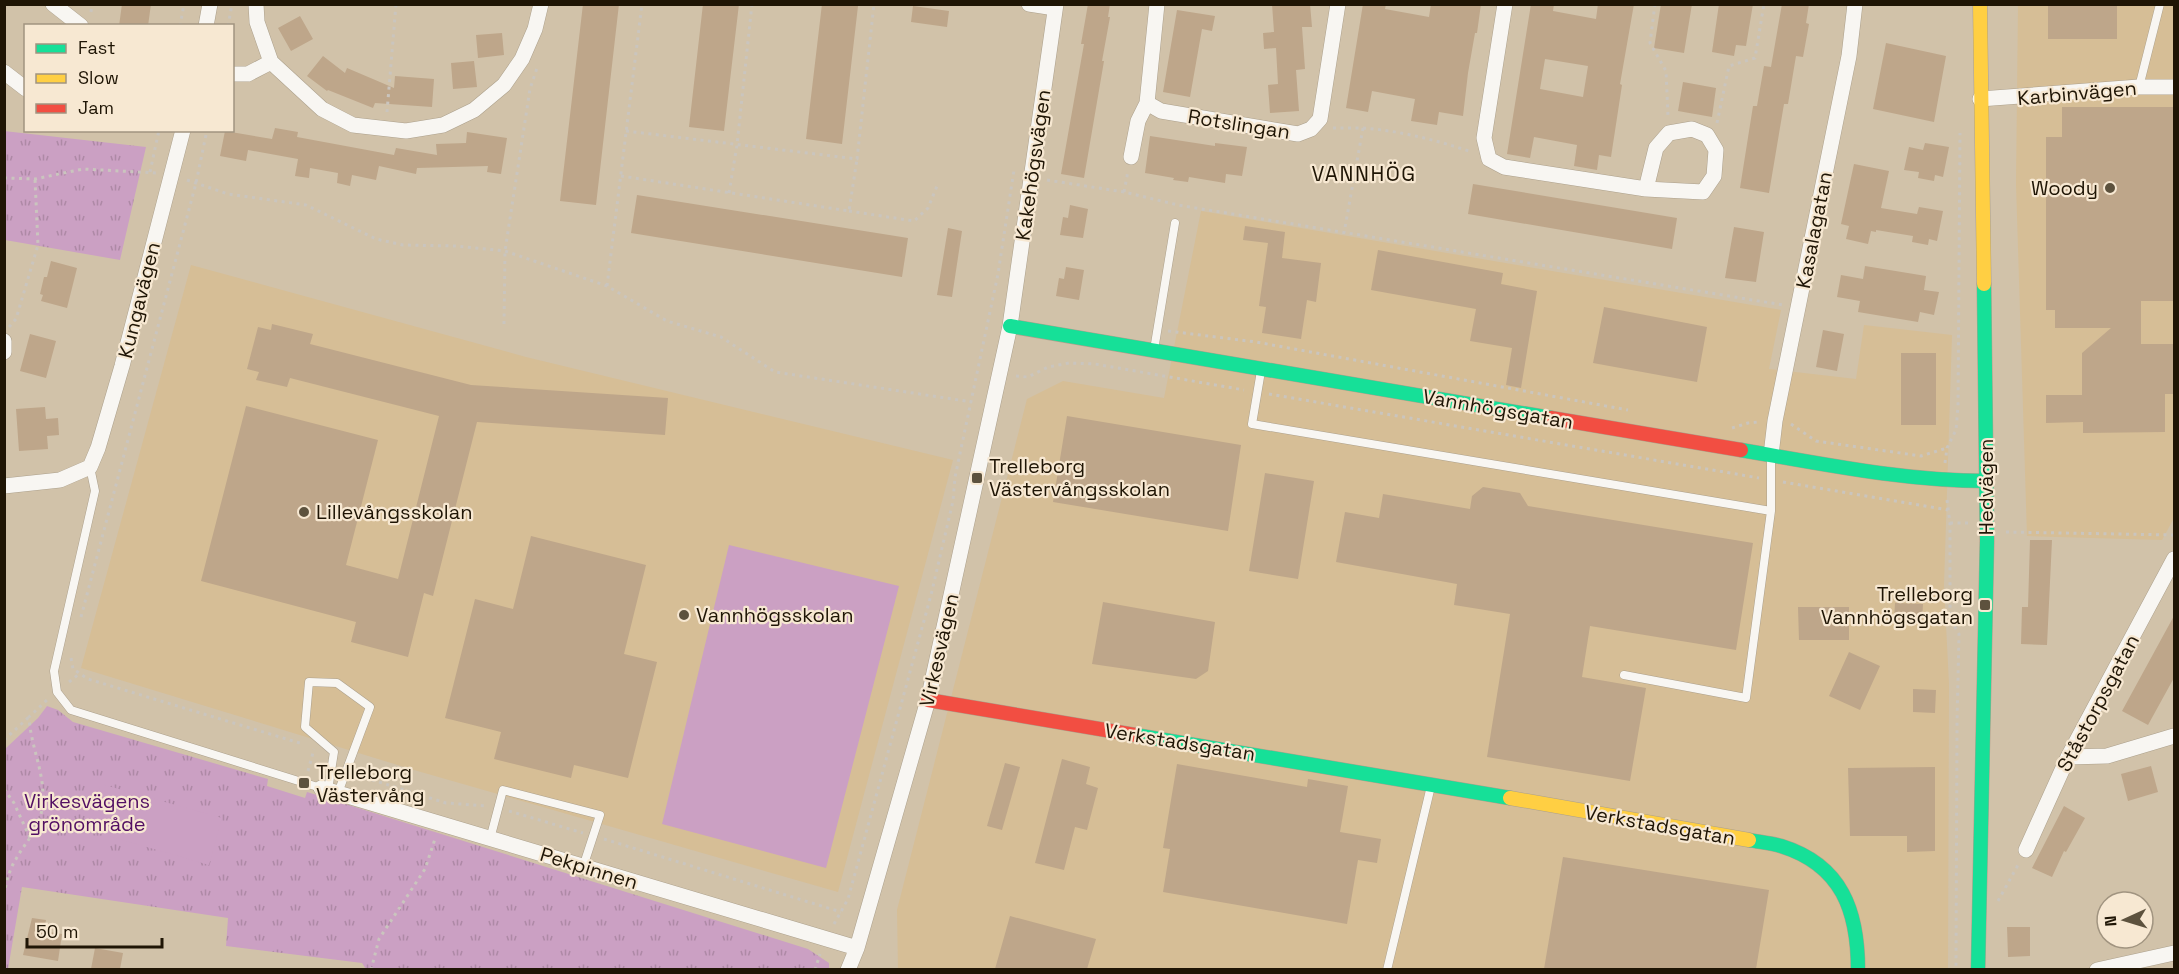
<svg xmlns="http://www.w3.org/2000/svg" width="2179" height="974" viewBox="0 0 2179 974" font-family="'Space Grotesk',sans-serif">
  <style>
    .built { fill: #d6be96 }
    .grass { fill: url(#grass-tufts) }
    .garden { fill: #cba0c3 }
    .building { fill: #bea68a; fill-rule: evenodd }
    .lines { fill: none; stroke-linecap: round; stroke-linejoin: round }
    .lane-casing { stroke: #aca08c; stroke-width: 9 }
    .street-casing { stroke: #aca08c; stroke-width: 16 }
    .fast-casing { stroke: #aca08c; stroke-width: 15 }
    .slow-casing { stroke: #aca08c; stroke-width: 15 }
    .jam-casing { stroke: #aca08c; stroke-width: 15 }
    .path { stroke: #cac5be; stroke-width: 3; stroke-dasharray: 3 4.5; stroke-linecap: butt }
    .lane { stroke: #f8f6f2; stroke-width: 8 }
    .street { stroke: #f8f6f2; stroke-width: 15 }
    .fast { stroke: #16e098; stroke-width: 14 }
    .slow { stroke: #ffcf43; stroke-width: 14 }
    .jam { stroke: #f24e42; stroke-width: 14 }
    .poi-dot { fill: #5d523e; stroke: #f7e8d2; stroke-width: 2 }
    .labels { text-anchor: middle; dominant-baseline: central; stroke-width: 4.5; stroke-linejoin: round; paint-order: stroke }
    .street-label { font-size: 20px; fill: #1f1505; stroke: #f7e8d2 }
    .poi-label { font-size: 20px; fill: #1f1505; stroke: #f7e8d2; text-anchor: start }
    .park-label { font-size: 20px; fill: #520f63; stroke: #f7e8d2 }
    .neighbourhood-label { font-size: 21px; letter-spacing: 1.5px; fill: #1f1505; stroke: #f7e8d2 }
  </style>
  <defs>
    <pattern id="grass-tufts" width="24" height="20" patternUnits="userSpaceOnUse" patternTransform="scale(1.5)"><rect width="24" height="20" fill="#cba0c3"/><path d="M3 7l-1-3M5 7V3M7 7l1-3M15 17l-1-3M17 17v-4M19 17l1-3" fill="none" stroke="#ae89a6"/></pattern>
  </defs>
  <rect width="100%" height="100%" fill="#d1c2a9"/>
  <!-- built -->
  <path class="built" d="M2018,5H2174V518L2162,540L2027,536L2016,184Z
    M1201,211L1781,310L1769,369L1856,379L1864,325L1952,335L1944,585L1949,684L1948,969L898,970L897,910L1027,399L1063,381L1164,398Z
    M191,265L526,357L953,460L838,892L414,770L81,668Z"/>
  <!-- grass -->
  <path class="grass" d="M4,131L146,147L120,260L5,240Z
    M47,706L58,710L73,722L268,779L267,786L305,798L307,792L808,949L829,963V969H366L362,963L226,946L228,918L22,887L8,969L5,970V749L38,718Z"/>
  <!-- garden -->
  <path class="garden" d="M729,545L899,586L826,868L662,824Z
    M101,784L222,818L209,865L88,830Z"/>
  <!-- building -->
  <path class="building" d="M122,4H151L148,26H119Z
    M583,4H619L596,205L560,201Z
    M703,4H739L724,131L689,127Z
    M822,4L858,6L842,144L806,139Z
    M1088,4H1110L1108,17H1110L1102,61H1104L1084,178L1061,174L1084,44H1081Z
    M1272,4H1310L1312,27H1302L1305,69L1296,70L1299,111L1270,113L1268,85L1278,84L1276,48L1264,49L1263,33L1274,32Z
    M1363,4H1386L1385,9L1429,17L1431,4H1481L1477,33H1475L1468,73L1463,116L1439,112L1437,125L1411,121L1415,99L1372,91L1368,112L1346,108Z
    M1531,4H1554L1553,11L1596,19L1598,4H1634L1620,84L1622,85L1611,157L1599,155L1597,170L1574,166L1577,145L1534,137L1530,158L1507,154ZM1545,59L1588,66L1583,97L1540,89Z
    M1661,4H1692L1684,53L1654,48Z
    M1719,4H1753L1746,46L1736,45L1734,56L1712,52Z
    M1782,4H1809L1806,23L1809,24L1803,57L1796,56L1788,104H1784L1769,193L1740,188L1753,106H1757L1764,66L1771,67Z
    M2048,4H2117V39H2048Z
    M913,6L949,11L947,27L911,22Z
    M1177,10L1215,16L1212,31L1202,29L1190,97L1163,92Z
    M300,16L313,39L291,51L278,28Z
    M502,33L504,55L478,58L476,35Z
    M1886,43L1946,56L1934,122L1873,109Z
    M323,56L345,73L347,68L394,88L395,76L434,79L432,107L375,103L373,108L328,90L327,91L307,76Z
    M474,61L477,87L453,89L451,63Z
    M1683,82L1716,88L1712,117L1678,111Z
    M2062,107H2175L2173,301H2141V344H2175V394H2165V432L2083,433V422L2046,423V395H2082V353L2111,328H2055V310H2046V137H2062Z
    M275,128L298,132L297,137L394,155L396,148L437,155L436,144L466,143L467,132L507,138L501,174L487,172L488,166L417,168L416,174L379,166L376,180L352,175L350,186L337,183L338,173L310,168L309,178L295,176L298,159L248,150L246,161L220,156L225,131L272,139Z
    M1150,136L1215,146V143L1247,147L1242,176L1226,174L1225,183L1189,177L1188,182L1173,180L1174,178L1145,173Z
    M1925,143L1949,147L1943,177L1935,175L1934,181L1918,178L1919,172L1904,170L1909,147L1923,150Z
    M1854,164L1889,171L1881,208L1917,214L1919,207L1943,211L1937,241L1929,239L1928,245L1912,242L1913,236L1876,230V232L1871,231L1868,244L1846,239L1849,226L1841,224Z
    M1473,184L1677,218L1672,249L1468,214Z
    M637,195L908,238L902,277L631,233Z
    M1070,205L1088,209L1083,238L1060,235L1063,217L1068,218Z
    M1245,226L1285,232L1282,258L1321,263L1316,302L1307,300L1301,339L1262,333L1266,307L1259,306L1268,243L1243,240Z
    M1734,227L1764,232L1756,282L1725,278Z
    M948,228L962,231L952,297L937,295Z
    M1378,250L1503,273L1501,284L1537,291L1521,388L1506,385L1512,348L1470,341L1476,309L1371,290Z
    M51,261L77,268L67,308L41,301L43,295L40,294L44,277H47Z
    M1865,266L1926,276L1924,290L1939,292L1934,315L1920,312L1918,322L1858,312L1860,301L1837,297L1841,275L1863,279Z
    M1066,267L1084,270L1079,300L1056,296L1059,278L1064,279Z
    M1604,307L1707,327L1697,382L1593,363Z
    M272,324L313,334L310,344L471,385L668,398L665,435L477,422L433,596L424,593L408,657L351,642L356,622L201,581L246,406L378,440L346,565L398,579L439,416L290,378L287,387L256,380L259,372L247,369L258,327L271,330Z
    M1823,330L1844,334L1837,371L1816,367Z
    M30,334L56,341L46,378L20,371Z
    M1901,353H1936V425H1901Z
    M45,407L46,419L58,418L59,435L47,436L48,449L19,451L16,409Z
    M1067,416L1241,445L1228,531L1053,502Z
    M1265,473L1314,481L1298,579L1249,571Z
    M1483,487L1520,493L1528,506L1753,543L1736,650L1590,626L1582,677L1646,688L1630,781L1487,757L1510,614L1454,605L1457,584L1336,562L1345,512L1379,518L1383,494L1470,509L1472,496Z
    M531,536L646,565L624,654L657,662L628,778L574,765L571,778L494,759L501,732L445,718L475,599L513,609Z
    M2030,540H2052L2047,645L2021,644L2022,607H2028Z
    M1103,602L1215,622L1208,671L1196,679L1092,664Z
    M1895,603L1923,604L1922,621L1894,620Z
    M1798,607H1849V640H1799Z
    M2175,614V676L2148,725L2122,711Z
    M1849,652L1880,666L1860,710L1829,696Z
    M1913,689L1936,690L1935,713L1913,712Z
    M1062,759L1090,767L1086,784L1098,788L1087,830L1075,827L1064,870L1035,863Z
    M1005,763L1020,767L1002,830L987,826Z
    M1177,764L1307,787L1308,779L1348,786L1340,832L1381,839L1377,863L1358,860L1347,924L1163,892L1170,849L1163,848Z
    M2151,766L2158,792L2128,801L2121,774Z
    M1935,767V851L1907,852V836H1850L1848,768Z
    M2064,806L2085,818L2066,852L2064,851L2052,877L2032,868Z
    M1563,857L1769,890L1756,969H1544Z
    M1010,916L1096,939L1087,969H995Z
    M32,918L46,920L44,931L62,934L58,961L23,955Z
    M2007,927H2030V956L2008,957Z
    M95,948L123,953L120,969H91Z"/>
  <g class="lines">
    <!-- lane casing -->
    <g class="lane-casing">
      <path id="lane" d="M2139,87L2160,4
        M1154,350L1175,223
        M1261,371L1252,424L1771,511L1746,698L1624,675
        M90,467L95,491L54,671L57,692L71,710L321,788
        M1771,511V456
        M328,790L334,752L305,727L309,682L337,683L370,707L338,793
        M490,839L503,790L600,815L583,867
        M1387,970L1431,786"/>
    </g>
    <!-- street casing -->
    <g class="street-casing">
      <path id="street" d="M53,4L81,26
        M256,4L257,22L271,62L322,109L353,125L406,131L443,125L474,110L504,85L522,59L535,29L541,4
        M1029,4L1055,8
        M1505,4L1484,138L1489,159L1504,167L1646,189L1703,192L1714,176L1716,150L1707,135L1692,129L1669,133L1656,148L1646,189
        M206,26L210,4
        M4,72L26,89
        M232,74H248L271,62
        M1980,99L2139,87H2174
        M1147,103L1161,111L1298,134L1311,129L1320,119L1338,4
        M1131,157L1138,121L1147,103L1157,4
        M4,341V352
        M1771,455L1775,421L1849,56L1855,4
        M4,486L60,480L90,467L98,448L122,366L183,130
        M2068,757L2107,756L2174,736
        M321,788L857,948
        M2026,850L2068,757L2174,559
        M848,970L857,948L928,700L1010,326L1056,4
        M2097,970L2174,953"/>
    </g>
    <!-- fast casing -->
    <g class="fast-casing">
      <path id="fast" d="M1010,326L1551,418
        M1741,450C1823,464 1904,481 1987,481
        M1135,735L1510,798
        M1749,840C1759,842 1771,843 1781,846C1842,865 1858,911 1858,970
        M1978,970L1987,541L1984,284"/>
    </g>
    <!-- slow casing -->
    <g class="slow-casing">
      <path id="slow" d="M1980,4L1984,284
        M1510,798L1749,840"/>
    </g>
    <!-- jam casing -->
    <g class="jam-casing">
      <path id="jam" d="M1551,418L1741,450
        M928,700L1135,735"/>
    </g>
    <!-- path -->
    <path class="path" d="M1655,4L1650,43L1666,71L1668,116
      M91,12L92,4
      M180,26L184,4
      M228,26L232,4
      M387,112L396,4
      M1717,123L1729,66L1755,58L1764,4
      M1333,128H1363L1344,233
      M1363,128C1401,131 1436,140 1472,152
      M626,131L857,159L874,4
      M150,172L159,130
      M621,176L849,211L857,159
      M4,178L35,179L83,169L157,173
      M187,180L228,194L306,205L376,239L403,245L455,246L505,251L607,286L667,321L721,337L775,372L972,402
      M1047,180L1124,192L1178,205L1783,305
      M1124,192L1128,171
      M729,193L737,145L752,4
      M849,211L914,221L928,208L937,186
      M607,286L642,4
      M504,324L505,251L530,89L537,68
      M9,327L16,319L38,245L35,179
      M1168,331L1256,342L1628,410
      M1016,376L1028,377L1048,367L1069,363L1095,364L1244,390
      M1269,394L1759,478
      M1791,424L1816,441L1921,456L1947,448
      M1732,428L1748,423L1758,422
      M1945,463L1947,448L1956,430L1958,406L1960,133
      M1783,482L1948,510
      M1947,500L1950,523V608L1952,622L1959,634L1957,722L1956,970
      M1950,523H1969
      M2006,532L2174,535
      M81,617L196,183L207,130
      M71,658L73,669L88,679L303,744
      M69,682L79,674
      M4,740L29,717
      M308,771L314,749
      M359,773L363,777L446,803L488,806
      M4,789L14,803L30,838
      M509,811L583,833
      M604,839L841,912
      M4,895C6,883 9,870 16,859C24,844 37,832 41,814C49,780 31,751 29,717L47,700
      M1998,901L2018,865
      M834,924L848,899L931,595L953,501L955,477L998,274L1014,170
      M371,970L379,939L425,869L435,839
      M815,970L820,954"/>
    <!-- lane -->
    <use href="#lane" class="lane"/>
    <!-- street -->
    <use href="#street" class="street"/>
    <!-- fast -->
    <use href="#fast" class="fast"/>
    <!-- slow -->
    <use href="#slow" class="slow"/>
    <!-- jam -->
    <use href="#jam" class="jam"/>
  </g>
  <!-- markers -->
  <g class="poi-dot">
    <circle cx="2110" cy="188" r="6"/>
    <rect x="971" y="472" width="12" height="12" rx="3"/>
    <circle cx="304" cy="512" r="6"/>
    <rect x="1979" y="599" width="12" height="12" rx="3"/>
    <circle cx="684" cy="615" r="6"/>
    <rect x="298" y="777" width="12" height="12" rx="3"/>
  </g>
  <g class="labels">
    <!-- street labels -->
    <g class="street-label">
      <text transform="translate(2077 93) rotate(-5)">Karbinvägen</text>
      <text transform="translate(1239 124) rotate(9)">Rotslingan</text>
      <text transform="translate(1033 165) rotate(-82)">Kakehögsvägen</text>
      <text transform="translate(1814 230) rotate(-79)">Kasalagatan</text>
      <text transform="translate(139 300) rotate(-76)">Kungavägen</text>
      <text transform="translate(1498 409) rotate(10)">Vannhögsgatan</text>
      <text transform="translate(1986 487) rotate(-90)">Hedvägen</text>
      <text transform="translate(939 650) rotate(-77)">Virkesvägen</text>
      <text transform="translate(2098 703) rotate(-62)">Ståstorpsgatan</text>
      <text transform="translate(1180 742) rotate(9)">Verkstadsgatan</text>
      <text transform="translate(1660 825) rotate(10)">Verkstadsgatan</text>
      <text transform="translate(589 868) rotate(17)">Pekpinnen</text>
    </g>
    <!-- poi labels -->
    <g class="poi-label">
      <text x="2098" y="188" text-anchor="end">Woody</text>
      <text x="989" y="466">Trelleborg<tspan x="989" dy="23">Västervångsskolan</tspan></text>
      <text x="316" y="512">Lillevångsskolan</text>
      <text x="1973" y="594" text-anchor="end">Trelleborg<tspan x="1973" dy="23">Vannhögsgatan</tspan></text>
      <text x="696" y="615">Vannhögsskolan</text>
      <text x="316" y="772">Trelleborg<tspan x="316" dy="23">Västervång</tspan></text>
    </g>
    <!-- park labels -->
    <g class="park-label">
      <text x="87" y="801">Virkesvägens<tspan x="87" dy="23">grönområde</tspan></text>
    </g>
    <!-- neighbourhood labels -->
    <g class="neighbourhood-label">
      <text x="1364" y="173">VANNHÖG</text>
    </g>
  </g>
  <!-- border -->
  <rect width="2179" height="974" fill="none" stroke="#1f1505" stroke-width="12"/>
  <!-- legend -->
  <rect x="24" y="24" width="210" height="108" fill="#f7e8d2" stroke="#a19480" stroke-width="1.5"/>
  <rect x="36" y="44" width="30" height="9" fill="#16e098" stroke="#a19480" stroke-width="1.5"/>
  <text x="78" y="54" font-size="18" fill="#1f1505">Fast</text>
  <rect x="36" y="74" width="30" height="9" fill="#ffcf43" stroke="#a19480" stroke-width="1.5"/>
  <text x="78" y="84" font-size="18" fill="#1f1505">Slow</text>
  <rect x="36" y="104" width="30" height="9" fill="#f24e42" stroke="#a19480" stroke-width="1.5"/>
  <text x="78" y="114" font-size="18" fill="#1f1505">Jam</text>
  <!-- north arrow -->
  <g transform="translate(2125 920) rotate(266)"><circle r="28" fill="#f7e8d2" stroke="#a19480" stroke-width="1.5"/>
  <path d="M0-4.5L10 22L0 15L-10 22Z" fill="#5d523e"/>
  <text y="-9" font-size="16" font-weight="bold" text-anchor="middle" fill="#1f1505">N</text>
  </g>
  <!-- scale -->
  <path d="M27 938v9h135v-9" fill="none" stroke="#1f1505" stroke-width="3"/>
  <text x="36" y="938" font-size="18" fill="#1f1505" stroke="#f7e8d2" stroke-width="4.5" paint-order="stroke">50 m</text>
</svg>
